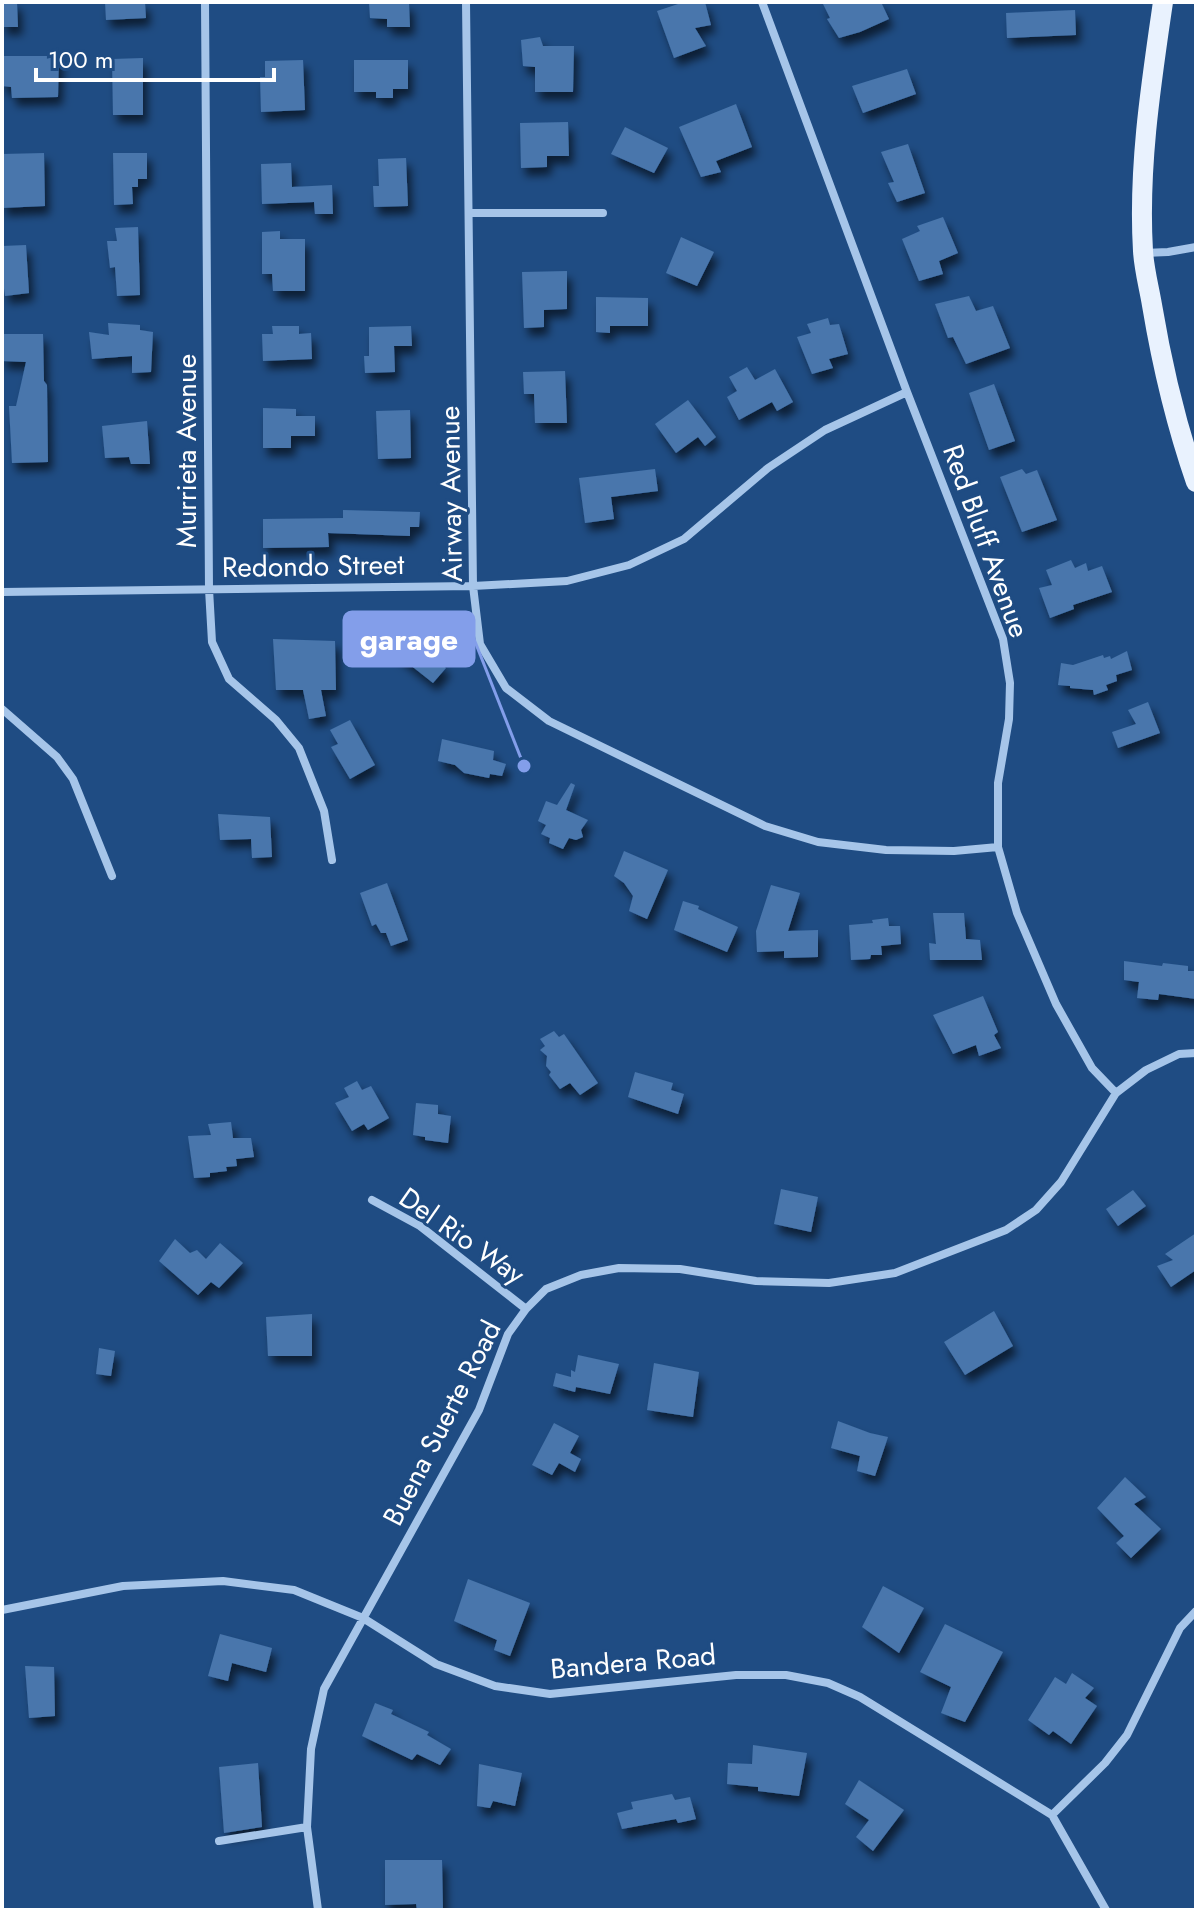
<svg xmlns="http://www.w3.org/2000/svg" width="1198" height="1912" viewBox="0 0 1198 1912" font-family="Jost,sans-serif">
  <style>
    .building { fill: #4876ac; filter: url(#shadow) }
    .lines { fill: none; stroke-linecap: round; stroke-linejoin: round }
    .minor { stroke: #a6c5e9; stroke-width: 8 }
    .primary { stroke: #e9f2fe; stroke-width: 20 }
    .labels { text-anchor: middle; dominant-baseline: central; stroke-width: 6; stroke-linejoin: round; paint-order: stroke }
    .street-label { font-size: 28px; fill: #fff; stroke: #1f4c83 }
    .leader { fill: none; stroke: #839eea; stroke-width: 3 }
    .callout-dot { fill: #839eea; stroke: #1f4c83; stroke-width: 3 }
    .callout { fill: #839eea; stroke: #839eea; stroke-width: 3 }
    .callout-label { font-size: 30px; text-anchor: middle; font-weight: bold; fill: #fff }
  </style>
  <defs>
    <filter id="shadow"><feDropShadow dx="4.5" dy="8" stdDeviation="4" flood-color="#0009"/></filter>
  </defs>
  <rect width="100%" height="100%" fill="#1f4c83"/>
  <!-- building -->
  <path class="building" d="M2,2H17L18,27H2Z
    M105,2H145L146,18L106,20Z
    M369,2L409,3L410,27H387V19L370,18Z
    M684,2H705L711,25L695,28L706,46L674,58L657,11Z
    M822,2H881L889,19L860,32L839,38L827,19L830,18Z
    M1075,10L1076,35L1007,38L1006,13Z
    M540,37L543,46H574L573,92H535V67L523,66L521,40Z
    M2,56H59L58,97L12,98L11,87L2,86Z
    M143,58V115H113L112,59Z
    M303,60L305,110L261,112L260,77H265V61Z
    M354,60H408V89H393V98H376V92H354Z
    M907,69L916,94L863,113L852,86Z
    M736,104L752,147L716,161L721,172L701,177L679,127Z
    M568,122L569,156H547V167L521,168L520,123Z
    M625,127L668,148L654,173L611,154Z
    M908,144L925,193L897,202L888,183L894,182L881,152Z
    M44,153L45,206L2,208V154Z
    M113,153H147V179H138V187H132L133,204L114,205Z
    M406,158L408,206L374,207L373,186H379L378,159Z
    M291,163L292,187L332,185L333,214H315L314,202L262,204L261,164Z
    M943,217L958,253L939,261L943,274L919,281L902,239L920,231L917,226Z
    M138,227L140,295L117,296L115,267L110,268L107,241H117L115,228Z
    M280,231V239H305V291H273L272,274H262V232Z
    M681,237L714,252L697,286L666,273Z
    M26,245L29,293L5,296L2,273V246Z
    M567,271V309L544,310V327L524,328L522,272Z
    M969,296L976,311L993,306L1010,348L966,364L953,337L948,338L935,304Z
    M596,297L648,298V326H610V333L596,332Z
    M828,318L830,325L839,324L848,354L829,359L833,368L812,374L797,337L811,333L807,324Z
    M108,323L140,325V330L153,332L151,372L132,373V356L92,359L89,332L109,335Z
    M272,326H299V334L311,333L312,359L263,361L262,334H273Z
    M411,326L412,346H394L395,372L365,373L364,356H369V327Z
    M2,334H43L44,381L47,385L48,462L12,463L9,406H16L26,362L2,361Z
    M747,367L755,380L775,369L793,402L777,411L772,402L739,420L727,397L737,391L729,377Z
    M565,371L567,423H535L534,394H524L523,372Z
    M994,384L1015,441L989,450L969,393Z
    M688,400L716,437L705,446L698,437L676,453L655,424Z
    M263,408L296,409V416H315V436H291V448H263Z
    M410,410L411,458L378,459L376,411Z
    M147,421L150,464H131L129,457L105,458L102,426Z
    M655,469L658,491L611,497L614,519L585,523L579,478Z
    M1022,469L1026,474L1037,470L1057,520L1022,532L1000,477Z
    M343,510L420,512L419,527H410V536L328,533L329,547L263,548V519L343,518Z
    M1071,560L1075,568L1086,563L1088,571L1102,566L1112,592L1073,605L1074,609L1050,618L1039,588L1052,585L1046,570Z
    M402,623L433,651L430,654L446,668L433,683L385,645Z
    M273,639L335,641L336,690H321L326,716L309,719L303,690H276Z
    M1127,651L1132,670L1116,675L1117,681L1106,685L1108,690L1094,695L1093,690L1070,688V686L1058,685L1061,663L1073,665L1103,655L1104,658L1110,656L1111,659Z
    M1148,702L1160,733L1118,748L1112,732L1136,724L1128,710Z
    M350,720L375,765L350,779L331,747L338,744L330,730Z
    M442,739L494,751L493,760L506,764L502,776L490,774L489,778L464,773L455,765L438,761Z
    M571,783L575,785L566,810L588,820L581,830L583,837L576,840L569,838L563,849L549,843L550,838L541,834L546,825L538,821L546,801L557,805Z
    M218,814L270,817L272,857L252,858L251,839L220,840Z
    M624,851L668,870L647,919L629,911L633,896L624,883L614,876Z
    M387,883L408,940L391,946L386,933H381L376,924L372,926L360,893Z
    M771,885L800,893L788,931L818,930V957L784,958V951L757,952L756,931Z
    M683,901L699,906L698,909L738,927L727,952L674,930Z
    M933,913H964L966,939L980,940L982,960H930L929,943L936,944Z
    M888,918L889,926H900L901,944L881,946L882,955H871L870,959L851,960L849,925L873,923L872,920Z
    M1124,961L1162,966L1163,963L1188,966V971H1194V980L1196,981V999L1159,994L1158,1000L1137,998L1139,982L1124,980Z
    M983,996L998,1032L994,1035L1001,1048L979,1056L976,1045L953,1054L933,1015Z
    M554,1031L559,1037L564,1034L598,1083L580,1095L570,1083L560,1089L549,1075L551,1072L546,1066L547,1056L540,1050L545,1046L540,1039Z
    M635,1072L673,1083L671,1090L684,1094L678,1114L628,1097Z
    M357,1081L362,1090L371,1086L389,1118L368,1130L364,1124L352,1131L335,1103L349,1097L344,1088Z
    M416,1103L438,1105V1114L451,1116L448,1143L425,1140V1137L413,1135Z
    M231,1122L233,1138H251L254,1157L236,1159L237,1166L226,1167L227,1171L210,1173V1177L194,1178L188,1136L211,1135L208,1124Z
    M781,1189L818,1197L811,1232L774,1224Z
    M1133,1190L1146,1206L1118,1226L1106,1209Z
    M1196,1233V1270L1171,1287L1157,1266L1173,1260L1165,1254Z
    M175,1239L190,1253L197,1250L206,1259L220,1243L243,1263L219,1288L211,1282L198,1295L159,1261Z
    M994,1311L1013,1346L965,1375L944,1342Z
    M312,1314V1356H268L266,1317Z
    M99,1348L115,1351L111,1376L96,1374Z
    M578,1355L619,1364L610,1394L576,1387L575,1392L553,1386L556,1373L571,1377V1370L575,1372Z
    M654,1363L699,1372L693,1417L647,1410Z
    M838,1421L870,1433L888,1437L875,1476L857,1471L860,1456L831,1448Z
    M554,1423L579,1436L570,1453L581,1459L575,1472L559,1463L552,1475L532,1465Z
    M1125,1477L1146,1497L1134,1504L1161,1529L1131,1558L1116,1543L1124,1536L1097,1508Z
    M468,1579L530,1603L510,1656L494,1650L497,1640L454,1621Z
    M883,1586L924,1608L899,1653L862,1627Z
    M945,1624L1003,1652L965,1722L941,1713L951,1687L920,1672Z
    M220,1634L272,1648L266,1672L232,1663L228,1681L208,1676Z
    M25,1666L54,1667L55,1716L29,1718Z
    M1072,1673L1094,1688L1085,1698L1097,1706L1071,1744L1053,1731L1049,1735L1028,1720L1055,1677L1066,1684Z
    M375,1703L393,1710L391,1714L429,1732L427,1735L451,1749L440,1765L417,1754L412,1760L362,1736Z
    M753,1745L807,1753L799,1796L758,1791V1787L727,1784L728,1763L752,1764Z
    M258,1763L262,1827L224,1833L219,1767Z
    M479,1764L522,1773L515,1806L493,1801L490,1808L477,1806Z
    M859,1780L904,1810L873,1851L856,1837L869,1820L845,1804Z
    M672,1794L675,1800L690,1797L696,1819L678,1823L676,1819L622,1829L617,1813L633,1809L631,1802Z
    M385,1860H442L443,1910H417L416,1904L385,1905Z"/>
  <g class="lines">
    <!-- minor -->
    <path class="minor" d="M205,2L209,589L212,642L229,679L276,720L299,748L324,811L332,860
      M466,2L473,586L480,644L506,688L549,721L765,826L818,842L886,850L954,851L998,847
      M762,2L907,392L1003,639L1010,683L1009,719L998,783V847L1017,913L1056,1004L1092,1068L1116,1093
      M470,213H603
      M1144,253L1168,252L1196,247
      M2,592L473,586L567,581L629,565L684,539L768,468L825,430L907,392
      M2,709L57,757L73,779L112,876
      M372,1200L420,1226L526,1309
      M2,1610L123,1586L223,1581L294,1590L363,1618L436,1664L495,1686L550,1694L736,1675H786L828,1683L860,1697L1052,1815L1106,1910
      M1052,1815L1105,1763L1127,1735L1180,1628L1196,1611
      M219,1841L307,1827
      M318,1910L307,1827L311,1749L324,1689L479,1410L508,1334L526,1309L546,1289L581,1275L619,1268L680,1269L756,1281L829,1283L895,1273L1006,1230L1036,1210L1061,1182L1116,1093L1146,1070L1179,1054L1196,1053"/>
    <!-- primary -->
    <path class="primary" d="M1163,2C1151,84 1138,168 1143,251C1144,269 1149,287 1152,305C1162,365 1176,424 1196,482"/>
  </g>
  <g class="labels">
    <!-- street labels -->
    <g class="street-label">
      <text transform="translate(186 451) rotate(-90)">Murrieta Avenue</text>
      <text transform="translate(451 494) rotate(-91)">Airway Avenue</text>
      <text transform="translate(986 541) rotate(70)">Red Bluff Avenue</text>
      <text transform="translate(313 566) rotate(-1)">Redondo Street</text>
      <text transform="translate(462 1236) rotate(35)">Del Rio Way</text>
      <text transform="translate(442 1423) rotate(-63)">Buena Suerte Road</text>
      <text transform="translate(633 1662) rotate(-5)">Bandera Road</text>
    </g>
  </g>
  <!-- callouts -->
  <path class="leader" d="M524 766L474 639"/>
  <circle class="callout-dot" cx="524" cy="766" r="8"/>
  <rect class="callout" x="344" y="612" width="130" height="54" rx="8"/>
  <g class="callout-label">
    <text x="409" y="650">garage</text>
  </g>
  <!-- border -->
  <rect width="1198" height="1912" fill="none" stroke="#ffffff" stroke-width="8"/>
  <!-- scale -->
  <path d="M36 68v12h238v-12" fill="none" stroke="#ffffff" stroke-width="4"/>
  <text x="48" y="68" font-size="24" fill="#ffffff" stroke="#1f4c83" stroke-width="6" paint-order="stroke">100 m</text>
</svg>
